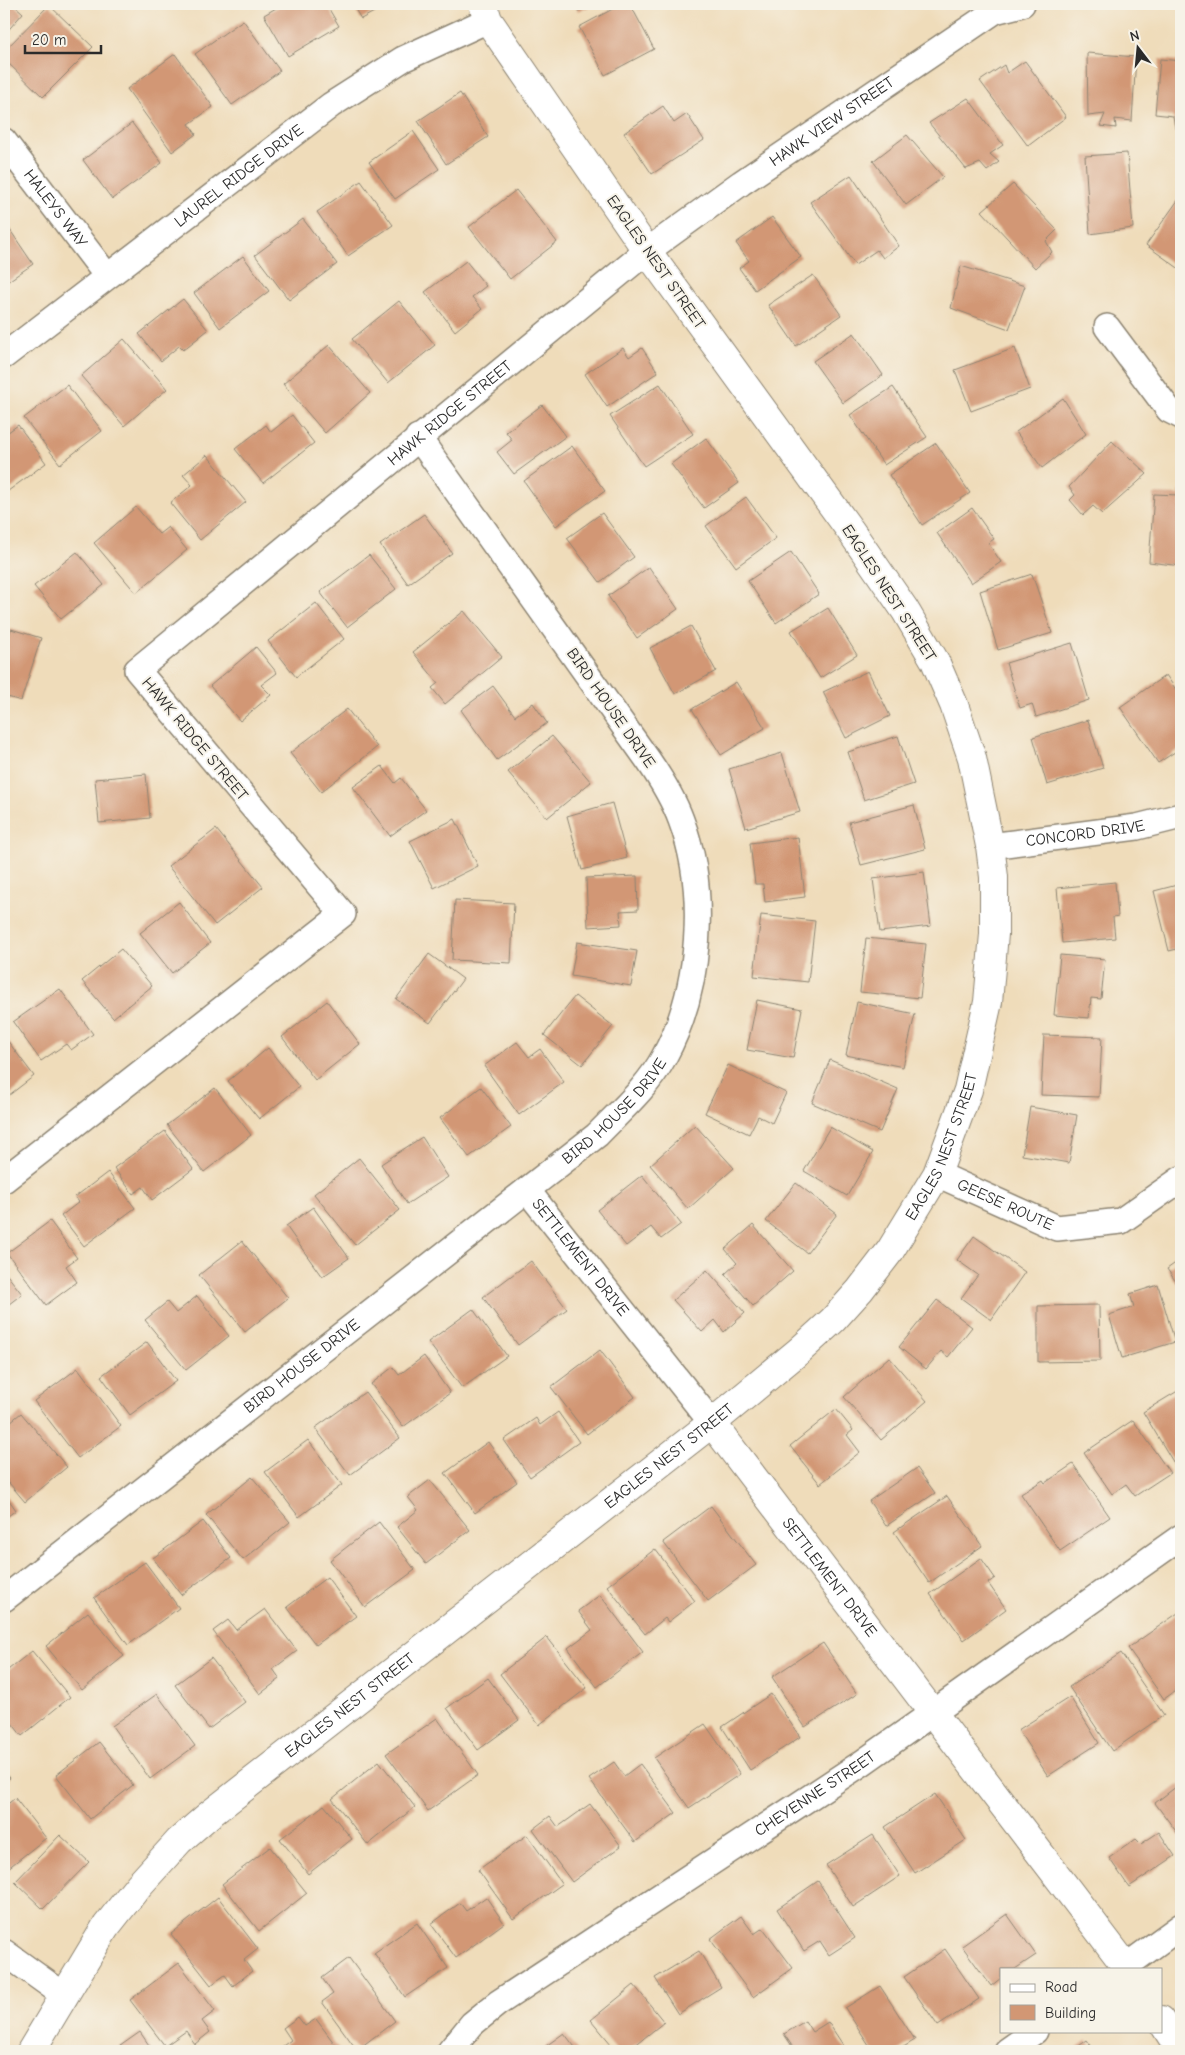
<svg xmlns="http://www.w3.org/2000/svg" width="1185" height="2055" viewBox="0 0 1185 2055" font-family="'Comic Neue',sans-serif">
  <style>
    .building { fill: #d29774 }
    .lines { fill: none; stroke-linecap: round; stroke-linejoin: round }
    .minor-casing { stroke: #8d8472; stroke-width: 28 }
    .tertiary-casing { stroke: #8d8472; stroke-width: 30 }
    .minor { stroke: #fff; stroke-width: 25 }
    .tertiary { stroke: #fff; stroke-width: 28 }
    .labels { text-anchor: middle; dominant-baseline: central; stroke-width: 4; stroke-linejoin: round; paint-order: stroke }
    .street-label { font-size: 16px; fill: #2b2b2b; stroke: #f7f3e8 }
  </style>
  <rect width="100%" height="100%" fill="#f7f3e8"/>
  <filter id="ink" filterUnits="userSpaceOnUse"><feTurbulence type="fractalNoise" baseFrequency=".02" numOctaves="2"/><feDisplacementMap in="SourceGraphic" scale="10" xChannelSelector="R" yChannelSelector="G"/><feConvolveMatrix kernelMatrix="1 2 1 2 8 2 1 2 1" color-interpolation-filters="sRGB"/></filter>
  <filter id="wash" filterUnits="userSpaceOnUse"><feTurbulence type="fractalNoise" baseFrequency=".0096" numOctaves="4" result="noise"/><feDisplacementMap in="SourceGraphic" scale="20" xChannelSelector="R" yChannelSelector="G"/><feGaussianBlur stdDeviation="1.12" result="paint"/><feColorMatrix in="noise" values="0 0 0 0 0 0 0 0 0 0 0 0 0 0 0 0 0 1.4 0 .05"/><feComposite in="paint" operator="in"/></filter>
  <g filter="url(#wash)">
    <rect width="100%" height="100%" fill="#efdcba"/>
    <g id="blocks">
      <!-- building -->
      <path class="building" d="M4,4H13L23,13L4,35Z
        M283,4H326L339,26L288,56L264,15Z
        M352,4H389L361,19Z
        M575,4H596L578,11Z
        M622,4H630L654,49L605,75L579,27Z
        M49,5L93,47L43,97L4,59V51Z
        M243,20L280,71L232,105L195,54Z
        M1087,53L1136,57L1132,121L1115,119L1116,128L1100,126L1105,114L1088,116Z
        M175,54L213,107L189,124L196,134L172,152L127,89Z
        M1160,59L1181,61V128H1175L1173,116L1155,114Z
        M1025,61L1066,117L1028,146L980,81L1004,65L1007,73Z
        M460,93L488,137L446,164L418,121Z
        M968,98L1003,145L990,154L999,162L987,171L980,163L966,169L929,123Z
        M663,106L674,123L687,114L704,140L652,174L624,133Z
        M132,123L162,163L112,199L83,160Z
        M413,131L439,169L395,199L369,162Z
        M907,135L943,177L906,205L873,161Z
        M1127,153L1133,228L1090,234L1085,156Z
        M851,175L899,246L883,258L877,250L855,265L810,202Z
        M361,181L393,225L348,256L317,212Z
        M1013,184L1057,230L1046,241L1052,252L1035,268L982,211Z
        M516,190L557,242L510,279L469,227Z
        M1181,196V270L1146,245Z
        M772,217L801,257L755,290L739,268L749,261L736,243Z
        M303,219L337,264L289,300L255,255Z
        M6,224L33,264L4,284V226Z
        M243,256L269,291L220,328L194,293Z
        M466,261L486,286L472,297L482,309L455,331L425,292Z
        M961,266L1025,286L1009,329L951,308Z
        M813,275L841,315L796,346L768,305Z
        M183,299L208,330L183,350L179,346L161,361L139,334Z
        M399,301L435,345L388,383L352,339Z
        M854,333L883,375L843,403L813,361Z
        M124,339L167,389L124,426L81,376Z
        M329,345L370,393L325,433L283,384Z
        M623,348L629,357L642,348L658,372L607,407L585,374Z
        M1015,348L1030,389L971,411L955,370Z
        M660,384L693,434L644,466L610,416Z
        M67,385L102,431L60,464L24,418Z
        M893,387L927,437L884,465L850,415Z
        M1063,398L1086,434L1042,468L1016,432Z
        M542,405L566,436L514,474L497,452L512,440L506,432Z
        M292,415L314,443L263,483L235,449L266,425L271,432Z
        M18,425L46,463L4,494V435Z
        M706,438L739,483L704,508L671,464Z
        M1112,441L1147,474L1102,514L1093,506L1083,515L1070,500L1075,495L1069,487Z
        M936,443L970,493L922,525L889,475Z
        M572,446L605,491L556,526L524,481Z
        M207,455L246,502L200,540L170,503L192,485L183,475Z
        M1180,486L1181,566L1149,562L1154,494L1179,495Z
        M746,497L776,538L736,567L706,526Z
        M136,507L159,534L168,527L187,550L136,593L94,543Z
        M972,508L994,539L988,543L1001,562L971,583L937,533Z
        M602,513L634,557L600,582L567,538Z
        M424,514L452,553L408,584L380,545Z
        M77,552L104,585L61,619L34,586Z
        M791,552L819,594L776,623L748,581Z
        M369,555L396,589L347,627L320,592Z
        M649,567L678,609L637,638L608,596Z
        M1032,574L1052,633L998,650L980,591Z
        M316,603L344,639L296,677L268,641Z
        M828,608L857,655L820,678L791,631Z
        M464,611L502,657L445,704L432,688L438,683L413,652Z
        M691,626L716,671L675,694L650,648Z
        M11,629L41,638L21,701L4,696V637L8,638Z
        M1072,643L1089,700L1036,717L1032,704L1020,708L1006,663Z
        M256,647L277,673L261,685L271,695L240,721L210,686Z
        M868,671L890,716L846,738L823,692Z
        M1166,675L1181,697V748L1158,763L1120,707Z
        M736,682L765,728L721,755L692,709Z
        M493,686L515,716L533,703L547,723L497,760L461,710Z
        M347,709L377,747L321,792L290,753Z
        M1088,720L1103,768L1047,785L1033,737Z
        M552,736L591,782L547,818L508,772Z
        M898,736L914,784L864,800L848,752Z
        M782,753L800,812L746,828L729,769Z
        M382,766L395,783L401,778L426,810L390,836L353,787Z
        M146,774L150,818L99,823L95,779Z
        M612,803L627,858L582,870L567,816Z
        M914,805L925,849L861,865L849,822Z
        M455,819L478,866L434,888L410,841Z
        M216,829L263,887L215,925L168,866Z
        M798,837L805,897L765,902L763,884H755L750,843Z
        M924,872L931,926L880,932L873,879Z
        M637,876L638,910L620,911L621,925L588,927L586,878Z
        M1115,882L1118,916L1113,917L1115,938L1062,943L1057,888Z
        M1181,884V948L1169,951L1154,891Z
        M455,900L514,903L511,963L452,960Z
        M179,902L210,943L172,973L140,933Z
        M761,915L815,921L808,982L754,976Z
        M866,938L926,944L920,998L860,992Z
        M577,942L637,951L631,986L571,976Z
        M121,949L152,986L113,1018L82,981Z
        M429,954L463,979L430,1023L396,999Z
        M1060,955L1105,959L1101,999L1091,998L1089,1018L1054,1015Z
        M60,989L93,1034L71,1050L66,1044L41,1061L13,1022Z
        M575,996L613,1026L582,1065L544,1035Z
        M757,1000L802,1009L793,1058L747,1050Z
        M327,1001L360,1044L315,1080L282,1037Z
        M857,1002L915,1014L903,1067L846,1055Z
        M1044,1035L1102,1037L1099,1097L1041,1095Z
        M4,1036L34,1076L4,1099Z
        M517,1042L529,1057L540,1049L564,1082L519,1115L484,1066Z
        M268,1048L299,1087L259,1119L228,1081Z
        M830,1060L898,1089L880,1132L812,1103Z
        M728,1065L786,1093L772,1123L758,1116L749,1134L705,1113Z
        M481,1087L511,1127L469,1157L440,1118Z
        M215,1088L251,1135L204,1172L167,1125Z
        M1030,1107L1077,1115L1069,1163L1022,1155Z
        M695,1125L734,1168L688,1209L650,1165Z
        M830,1127L873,1152L847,1196L804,1171Z
        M165,1131L193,1169L152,1200L143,1187L133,1194L114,1168Z
        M422,1137L448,1177L407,1204L381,1164Z
        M359,1158L400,1210L355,1245L314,1194Z
        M108,1172L135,1208L84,1246L61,1216L79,1202L75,1197Z
        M642,1175L681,1224L661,1239L651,1227L626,1246L597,1210Z
        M796,1183L837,1214L807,1253L766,1221Z
        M313,1207L349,1258L322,1277L286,1226Z
        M50,1221L77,1258L66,1266L77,1282L46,1305L7,1253Z
        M753,1225L793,1271L753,1306L725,1274L737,1263L725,1249Z
        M974,1236L1025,1272L991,1320L961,1298L978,1275L957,1260Z
        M242,1241L288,1298L245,1332L199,1275Z
        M1181,1259V1289L1167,1269Z
        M531,1261L567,1309L518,1345L483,1297Z
        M707,1270L745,1313L724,1332L715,1320L702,1332L673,1300Z
        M4,1271L22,1294L4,1308Z
        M1158,1285L1175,1342L1122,1358L1109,1315L1134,1307L1130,1294Z
        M197,1296L229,1336L186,1370L145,1320L167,1302L176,1313Z
        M937,1300L972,1327L948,1357L941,1351L926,1369L899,1347Z
        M1099,1305L1100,1361L1038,1362V1306Z
        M473,1309L507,1356L462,1388L428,1342Z
        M147,1342L176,1381L130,1415L101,1376Z
        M600,1350L635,1397L587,1434L551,1387Z
        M424,1356L450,1393L403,1427L371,1384L393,1367L399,1375Z
        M889,1357L927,1401L881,1440L844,1397Z
        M78,1368L121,1426L78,1458L34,1401Z
        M1181,1389V1461L1175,1465L1143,1412Z
        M365,1392L400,1438L350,1475L315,1428Z
        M836,1409L853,1430L847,1435L860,1452L820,1484L790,1446Z
        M558,1412L579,1442L530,1477L504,1440L536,1418L540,1425Z
        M21,1413L67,1467L25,1502L4,1477V1427Z
        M1133,1420L1170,1473L1135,1496L1126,1484L1112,1494L1084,1453Z
        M308,1440L342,1485L299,1517L265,1472Z
        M488,1442L517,1482L475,1513L445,1473Z
        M1073,1464L1110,1517L1060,1551L1021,1494L1043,1480L1045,1483Z
        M917,1468L935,1493L886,1526L869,1501Z
        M252,1477L290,1522L243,1560L206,1515Z
        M430,1480L470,1530L426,1564L397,1527L418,1510L408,1497Z
        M4,1493L16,1510L4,1519Z
        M947,1496L982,1546L929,1583L894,1532Z
        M711,1506L756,1565L708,1601L663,1542Z
        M203,1521L231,1558L181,1595L153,1558Z
        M379,1522L415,1570L365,1607L330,1560Z
        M655,1549L695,1601L668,1622L665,1618L645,1634L607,1586Z
        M981,1558L995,1578L988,1583L1006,1609L964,1640L930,1594Z
        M145,1562L179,1608L128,1645L94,1598Z
        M327,1577L356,1616L316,1645L287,1607Z
        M600,1595L643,1652L597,1687L568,1648L592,1630L578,1611Z
        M265,1609L297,1651L273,1669L280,1679L260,1694L213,1631L228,1620L236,1630Z
        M88,1612L124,1656L82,1690L46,1646Z
        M1178,1613L1181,1618V1687L1164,1699L1128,1648Z
        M547,1637L587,1688L539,1725L500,1674Z
        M823,1643L857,1694L805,1727L772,1677Z
        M32,1651L70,1697L22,1736L4,1713V1673Z
        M1121,1653L1164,1715L1112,1751L1069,1687Z
        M211,1658L245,1702L209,1729L175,1685Z
        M488,1678L519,1720L478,1750L447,1708Z
        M157,1694L195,1746L150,1779L112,1726Z
        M771,1694L800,1737L750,1770L722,1727Z
        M1070,1697L1099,1743L1048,1776L1018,1730Z
        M437,1718L478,1775L428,1811L386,1754Z
        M705,1724L740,1774L689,1808L654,1758Z
        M99,1742L133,1785L90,1819L56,1775Z
        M379,1761L415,1807L368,1845L332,1799Z
        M614,1762L624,1776L640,1764L676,1813L635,1842L589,1779Z
        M4,1771L10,1778L4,1783Z
        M1181,1783V1838L1155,1803Z
        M935,1794L966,1840L915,1873L885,1827Z
        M15,1798L46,1838L7,1869L4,1865V1807Z
        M590,1804L621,1846L572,1882L533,1829L550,1816L558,1827Z
        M324,1805L352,1839L308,1874L280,1839Z
        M1159,1832L1175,1856L1129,1887L1109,1858L1136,1839L1141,1844Z
        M60,1835L89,1862L43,1909L15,1882Z
        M527,1835L562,1884L513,1919L478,1870Z
        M873,1835L900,1876L853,1907L826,1865Z
        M270,1847L307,1893L259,1931L222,1884Z
        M818,1881L855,1938L829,1955L820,1941L804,1951L777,1909Z
        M218,1897L258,1949L244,1960L252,1971L233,1986L225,1975L211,1985L171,1934Z
        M486,1897L504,1923L456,1958L431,1924L460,1903L466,1911Z
        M1007,1914L1036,1955L1015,1969H1001V1978L991,1986L962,1946Z
        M741,1916L754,1934L763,1928L793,1968L753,1997L710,1939Z
        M417,1923L448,1968L405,1997L374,1953Z
        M945,1949L979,1999L938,2026L904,1977Z
        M699,1951L721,1987L678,2014L655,1978Z
        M349,1958L395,2021L357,2050L322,2002L333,1994L322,1978Z
        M179,1963L215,2011L202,2021L210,2032L195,2044L186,2031L165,2046L130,2000Z
        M634,1985L664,2022L628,2051H617L591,2020Z
        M880,1986L915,2040L897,2051H873L845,2008Z
        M298,2017L305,2026L316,2019L340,2051H276L291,2040L283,2028Z
        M805,2021L812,2032L828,2022L847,2051H784L792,2046L784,2034Z
        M140,2032L153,2051H113Z
        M564,2033L578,2051H539Z
        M1087,2040L1095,2051H1072Z"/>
    </g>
  </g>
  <g filter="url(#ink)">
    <use href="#blocks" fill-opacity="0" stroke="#8d8472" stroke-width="1"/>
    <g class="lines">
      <!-- minor casing -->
      <g class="minor-casing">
        <g id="minor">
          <path id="s1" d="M4,141L107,276"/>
          <path d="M1107,327L1169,410L1181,416"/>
          <path id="s2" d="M4,356L331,105L403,59L488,20"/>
          <path id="s3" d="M990,846L1137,827L1181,816"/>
          <path id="s4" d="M937,1174L1057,1228L1121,1221L1181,1179"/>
          <path id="s5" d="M4,1180L343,914L137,670L647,251L741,183L995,11L1022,4"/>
          <path id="s6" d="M527,1190L712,1423"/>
          <path id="s7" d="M4,1599L597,1135C620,1111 648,1087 664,1057C701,990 708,891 681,820C673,798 661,779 648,760L418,437"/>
          <path d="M4,1952L65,1996"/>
          <path d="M1122,1969L1181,1926"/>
          <path id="s8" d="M450,2051L472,2024L498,2003L862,1763L1181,1537"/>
          <path d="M1007,2051L1035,2031"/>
        </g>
      </g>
      <!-- tertiary casing -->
      <g class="tertiary-casing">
        <g id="tertiary">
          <path id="s9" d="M712,1423L1128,1969"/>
          <path d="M1161,2020L1181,2051"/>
          <path id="s10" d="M31,2051L105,1928L139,1885L179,1841L209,1815L712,1423L799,1351L833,1320L860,1290L890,1251L937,1174L968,1090L988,1002L994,934V877L990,846L972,758L954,705L935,661L905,610L850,530L647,251L488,20L483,4"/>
        </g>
      </g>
      <!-- minor -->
      <use href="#minor" class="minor"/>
      <!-- tertiary -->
      <use href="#tertiary" class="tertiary"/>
    </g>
  </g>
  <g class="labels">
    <!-- street labels -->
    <g class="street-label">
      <text stroke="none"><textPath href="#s5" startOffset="1636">HAWK VIEW STREET</textPath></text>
      <text stroke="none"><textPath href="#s2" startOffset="296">LAUREL RIDGE DRIVE</textPath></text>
      <text stroke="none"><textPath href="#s1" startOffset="85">HALEYS WAY</textPath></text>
      <text transform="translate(656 262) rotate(55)">EAGLES NEST STREET</text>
      <text stroke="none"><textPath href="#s5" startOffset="1155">HAWK RIDGE STREET</textPath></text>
      <text transform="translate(889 593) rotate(57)">EAGLES NEST STREET</text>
      <text transform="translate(611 708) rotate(55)">BIRD HOUSE DRIVE</text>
      <text transform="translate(195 739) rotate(50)">HAWK RIDGE STREET</text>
      <text stroke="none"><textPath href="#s3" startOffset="96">CONCORD DRIVE</textPath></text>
      <text stroke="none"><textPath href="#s7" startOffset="782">BIRD HOUSE DRIVE</textPath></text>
      <text stroke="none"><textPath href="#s10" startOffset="1301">EAGLES NEST STREET</textPath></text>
      <text stroke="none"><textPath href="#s4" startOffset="75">GEESE ROUTE</textPath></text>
      <text stroke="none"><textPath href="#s6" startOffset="86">SETTLEMENT DRIVE</textPath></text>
      <text stroke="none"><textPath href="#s7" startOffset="378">BIRD HOUSE DRIVE</textPath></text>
      <text stroke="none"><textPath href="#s10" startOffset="881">EAGLES NEST STREET</textPath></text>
      <text stroke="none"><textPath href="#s9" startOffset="194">SETTLEMENT DRIVE</textPath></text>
      <text stroke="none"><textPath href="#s10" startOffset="476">EAGLES NEST STREET</textPath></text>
      <text stroke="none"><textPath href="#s8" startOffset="448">CHEYENNE STREET</textPath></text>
    </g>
  </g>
  <!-- margin -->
  <rect width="1185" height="2055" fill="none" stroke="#f7f3e8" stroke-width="20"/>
  <!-- legend -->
  <rect x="1000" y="1968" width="162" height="65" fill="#f7f3e8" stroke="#a5a39c"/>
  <rect x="1010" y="1984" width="25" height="8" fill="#ffffff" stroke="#a5a39c"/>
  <text x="1045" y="1992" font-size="15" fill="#2b2b2b">Road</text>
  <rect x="1010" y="2005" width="25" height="15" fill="#d29774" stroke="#a5a39c"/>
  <text x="1045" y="2018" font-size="15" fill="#2b2b2b">Building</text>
  <!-- north arrow -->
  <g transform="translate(1138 48) rotate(344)" stroke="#f7f3e8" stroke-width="4" paint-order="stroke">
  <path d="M0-4L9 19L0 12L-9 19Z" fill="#2b2b2b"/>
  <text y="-8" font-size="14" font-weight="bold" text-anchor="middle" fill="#2b2b2b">N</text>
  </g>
  <!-- scale -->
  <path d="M25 45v8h76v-8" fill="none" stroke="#2b2b2b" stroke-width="2.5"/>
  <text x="32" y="45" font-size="15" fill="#2b2b2b" stroke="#f7f3e8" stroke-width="4" paint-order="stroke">20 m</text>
</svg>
